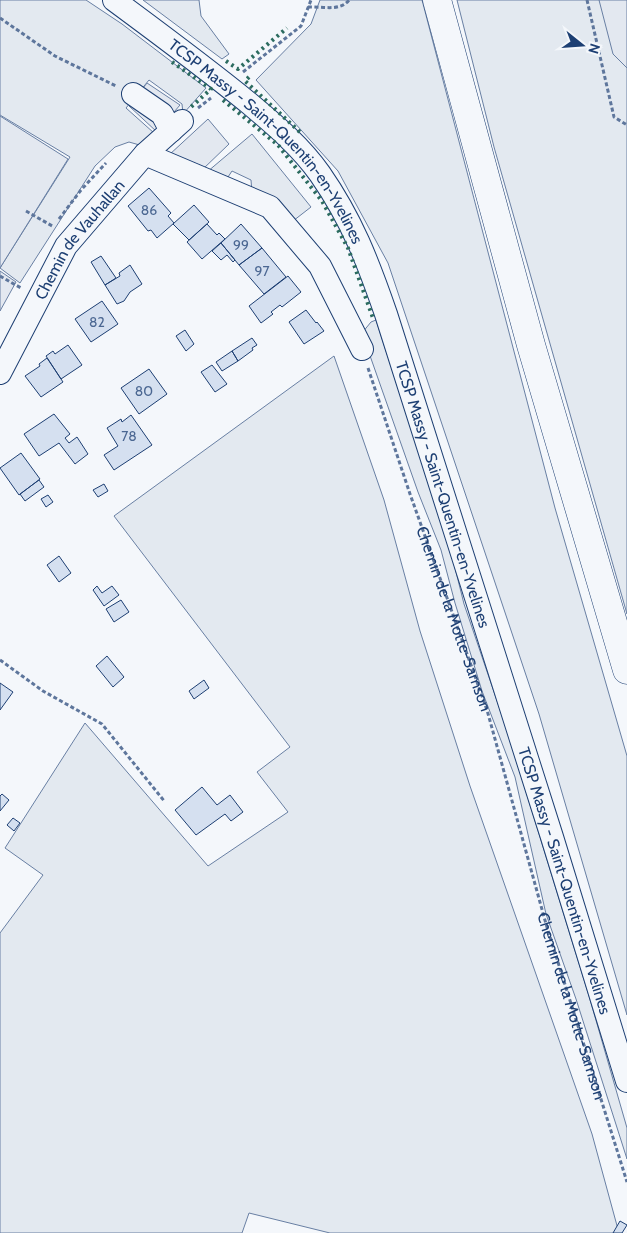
<svg xmlns="http://www.w3.org/2000/svg" width="627" height="1233" viewBox="0 0 627 1233" font-family="Cabin,sans-serif">
  <style>
    .green { fill: #e3e9f0; stroke: #687fa3 }
    .parking { fill: #e3e8f0; stroke: #687fa3 }
    .building { fill: #d5e0f0; stroke: #1d3f73 }
    .lines { fill: none; stroke-linecap: round; stroke-linejoin: round }
    .minor-casing { stroke: #1d3f73; stroke-width: 24 }
    .highway-casing { stroke: #1d3f73; stroke-width: 29 }
    .path { stroke: #5e769c; stroke-width: 3; stroke-dasharray: 4 2.5; stroke-linecap: butt }
    .minor { stroke: #f4f7fb; stroke-width: 22 }
    .highway { stroke: #f4f7fb; stroke-width: 28 }
    .hedge { stroke: #2c6c60; stroke-width: 4; stroke-dasharray: 2.5 4; stroke-linecap: butt }
    .labels { text-anchor: middle; dominant-baseline: central; stroke-width: 4; stroke-linejoin: round; paint-order: stroke }
    .number-label { font-size: 14px; fill: #4b6792 }
    .street-label { font-size: 16px; fill: #1d3f73; stroke: #f4f7fb }
  </style>
  <rect width="100%" height="100%" fill="#f4f7fb"/>
  <!-- green -->
  <path class="green" d="M0,0H86L122,24L206,88L183,114L182,104L149,80L126,108L154,133L143,146L129,142L115,147L95,166L20,283L0,268L70,157L0,115Z
    M143,0H199L201,16L229,54L222,59Z
    M320,0H422L555,508L627,756V1015L539,714L388,263L338,171L256,80L311,24Z
    M457,0H627V614L494,147Z
    M252,134L311,207L293,221L252,193L251,180L232,171L226,180L207,172Z
    M376,320L450,548L464,604L508,733L589,996L627,1128V1159L576,999L546,914L515,777L482,691L455,603L441,550L418,492L362,333L371,322Z
    M334,356L384,500L420,631L470,786L592,1134L619,1233H330L249,1213L242,1233H0V933L43,875L5,848L85,723L208,866L288,812L257,772L290,747L114,516Z"/>
  <!-- parking -->
  <path class="parking" d="M599,0H627V68L613,54Z
    M147,83L180,105L157,132L129,106Z
    M0,116L68,159L0,268Z
    M208,119L229,144L202,170L169,155Z
    M0,271L16,282L0,311Z"/>
  <!-- building -->
  <path class="building" d="M149,188L171,213L168,216L174,223L157,238L151,230L148,231L128,206Z
    M194,205L209,222L189,240L173,224Z
    M207,224L217,235L219,233L225,239L202,259L187,242Z
    M241,224L262,248L239,265L221,243Z
    M221,243L235,260L233,262L227,255L221,260L212,251Z
    M262,248L286,277L264,294L239,265Z
    M101,256L116,278L105,285L91,262Z
    M130,265L142,284L130,292L124,301L117,304L105,285L120,276L119,273Z
    M288,276L301,292L282,307L280,305L271,312L273,314L261,323L249,306Z
    M102,301L118,324L91,342L75,319Z
    M306,310L316,323L317,322L324,331L304,344L289,322Z
    M185,330L194,344L186,351L176,336Z
    M252,338L257,345L252,348L253,350L238,361L232,351Z
    M68,345L82,365L61,379L46,356L53,351L55,354Z
    M232,351L238,361L222,371L216,362Z
    M47,358L63,382L41,397L25,376L40,366L39,364Z
    M212,365L227,384L215,392L201,372Z
    M149,369L167,394L139,414L121,388Z
    M54,414L70,434L65,438L69,443L77,437L88,454L75,464L59,443L39,456L24,434Z
    M131,415L152,445L114,470L104,455L118,446L107,428L121,419L122,422Z
    M21,453L40,479L19,495L0,468Z
    M39,480L44,487L25,501L20,494Z
    M104,484L108,491L98,497L93,490Z
    M48,495L53,502L46,507L41,499Z
    M59,556L71,573L59,582L47,565Z
    M97,586L102,593L112,586L119,595L104,606L93,590Z
    M121,600L129,612L114,622L106,609Z
    M107,656L124,677L113,687L96,666Z
    M204,680L209,688L194,699L189,691Z
    M0,683L13,692L0,710Z
    M202,787L217,805L230,795L243,812L231,821L225,814L196,835L175,810Z
    M2,794L9,800L0,811V796Z
    M13,818L20,823L14,831L7,825Z
    M620,1221L627,1225L622,1233H613Z"/>
  <g class="lines">
    <!-- minor casing -->
    <g class="minor-casing">
      <g id="minor">
        <path id="s2" d="M114,0C160,34 206,68 250,104C275,125 301,147 320,174C352,220 368,262 386,314L552,837L627,1081"/>
        <path d="M133,94L162,114L171,131"/>
        <path d="M145,154L270,207L320,266L362,349"/>
        <path id="s3" d="M0,373L66,246L145,154L182,121"/>
      </g>
    </g>
    <!-- highway casing -->
    <g class="highway-casing">
      <path id="highway" d="M437,0L531,345L627,670"/>
    </g>
    <!-- path -->
    <g class="path">
      <path d="M587,0L614,117L627,125"/>
      <path d="M308,7C322,6 340,12 349,0"/>
      <path d="M0,18L55,56L116,86"/>
      <path d="M243,72L301,26L311,0"/>
      <path d="M198,108L211,98"/>
      <path d="M26,211L54,227"/>
      <path d="M59,219L81,190L106,163"/>
      <path d="M0,276L21,288"/>
      <path id="s1" d="M368,368L410,494L487,710L546,924L627,1182"/>
      <path d="M0,660L43,691L102,724L165,802"/>
    </g>
    <!-- minor -->
    <use href="#minor" class="minor"/>
    <!-- highway -->
    <use href="#highway" class="highway"/>
    <!-- hedge -->
    <path class="hedge" d="M226,61L238,69L287,28
      M172,62L211,89L191,107
      M249,77L245,81L302,134
      M223,100L278,145L322,201L348,248L373,318"/>
  </g>
  <g class="labels">
    <!-- number labels -->
    <g class="number-label">
      <text x="149" y="210">86</text>
      <text x="241" y="245">99</text>
      <text x="262" y="271">97</text>
      <text x="97" y="322">82</text>
      <text x="144" y="391">80</text>
      <text x="129" y="436">78</text>
    </g>
    <!-- street labels -->
    <g class="street-label">
      <text stroke="none"><textPath href="#s2" startOffset="210">TCSP Massy - Saint-Quentin-en-Yvelines</textPath></text>
      <text stroke="none"><textPath href="#s3" startOffset="156">Chemin de Vauhallan</textPath></text>
      <text stroke="none"><textPath href="#s2" startOffset="615">TCSP Massy - Saint-Quentin-en-Yvelines</textPath></text>
      <text stroke="none"><textPath href="#s1" startOffset="265">Chemin de la Motte-Samson</textPath></text>
      <text stroke="none"><textPath href="#s2" startOffset="1020">TCSP Massy - Saint-Quentin-en-Yvelines</textPath></text>
      <text stroke="none"><textPath href="#s1" startOffset="670">Chemin de la Motte-Samson</textPath></text>
    </g>
  </g>
  <!-- north arrow -->
  <g transform="translate(582 45) rotate(107)" stroke="#f4f7fb" stroke-width="4" paint-order="stroke">
  <path d="M0-4L9 19L0 12L-9 19Z" fill="#1d3f73"/>
  <text y="-8" font-size="14" font-weight="bold" text-anchor="middle" fill="#1d3f73">N</text>
  </g>
</svg>
